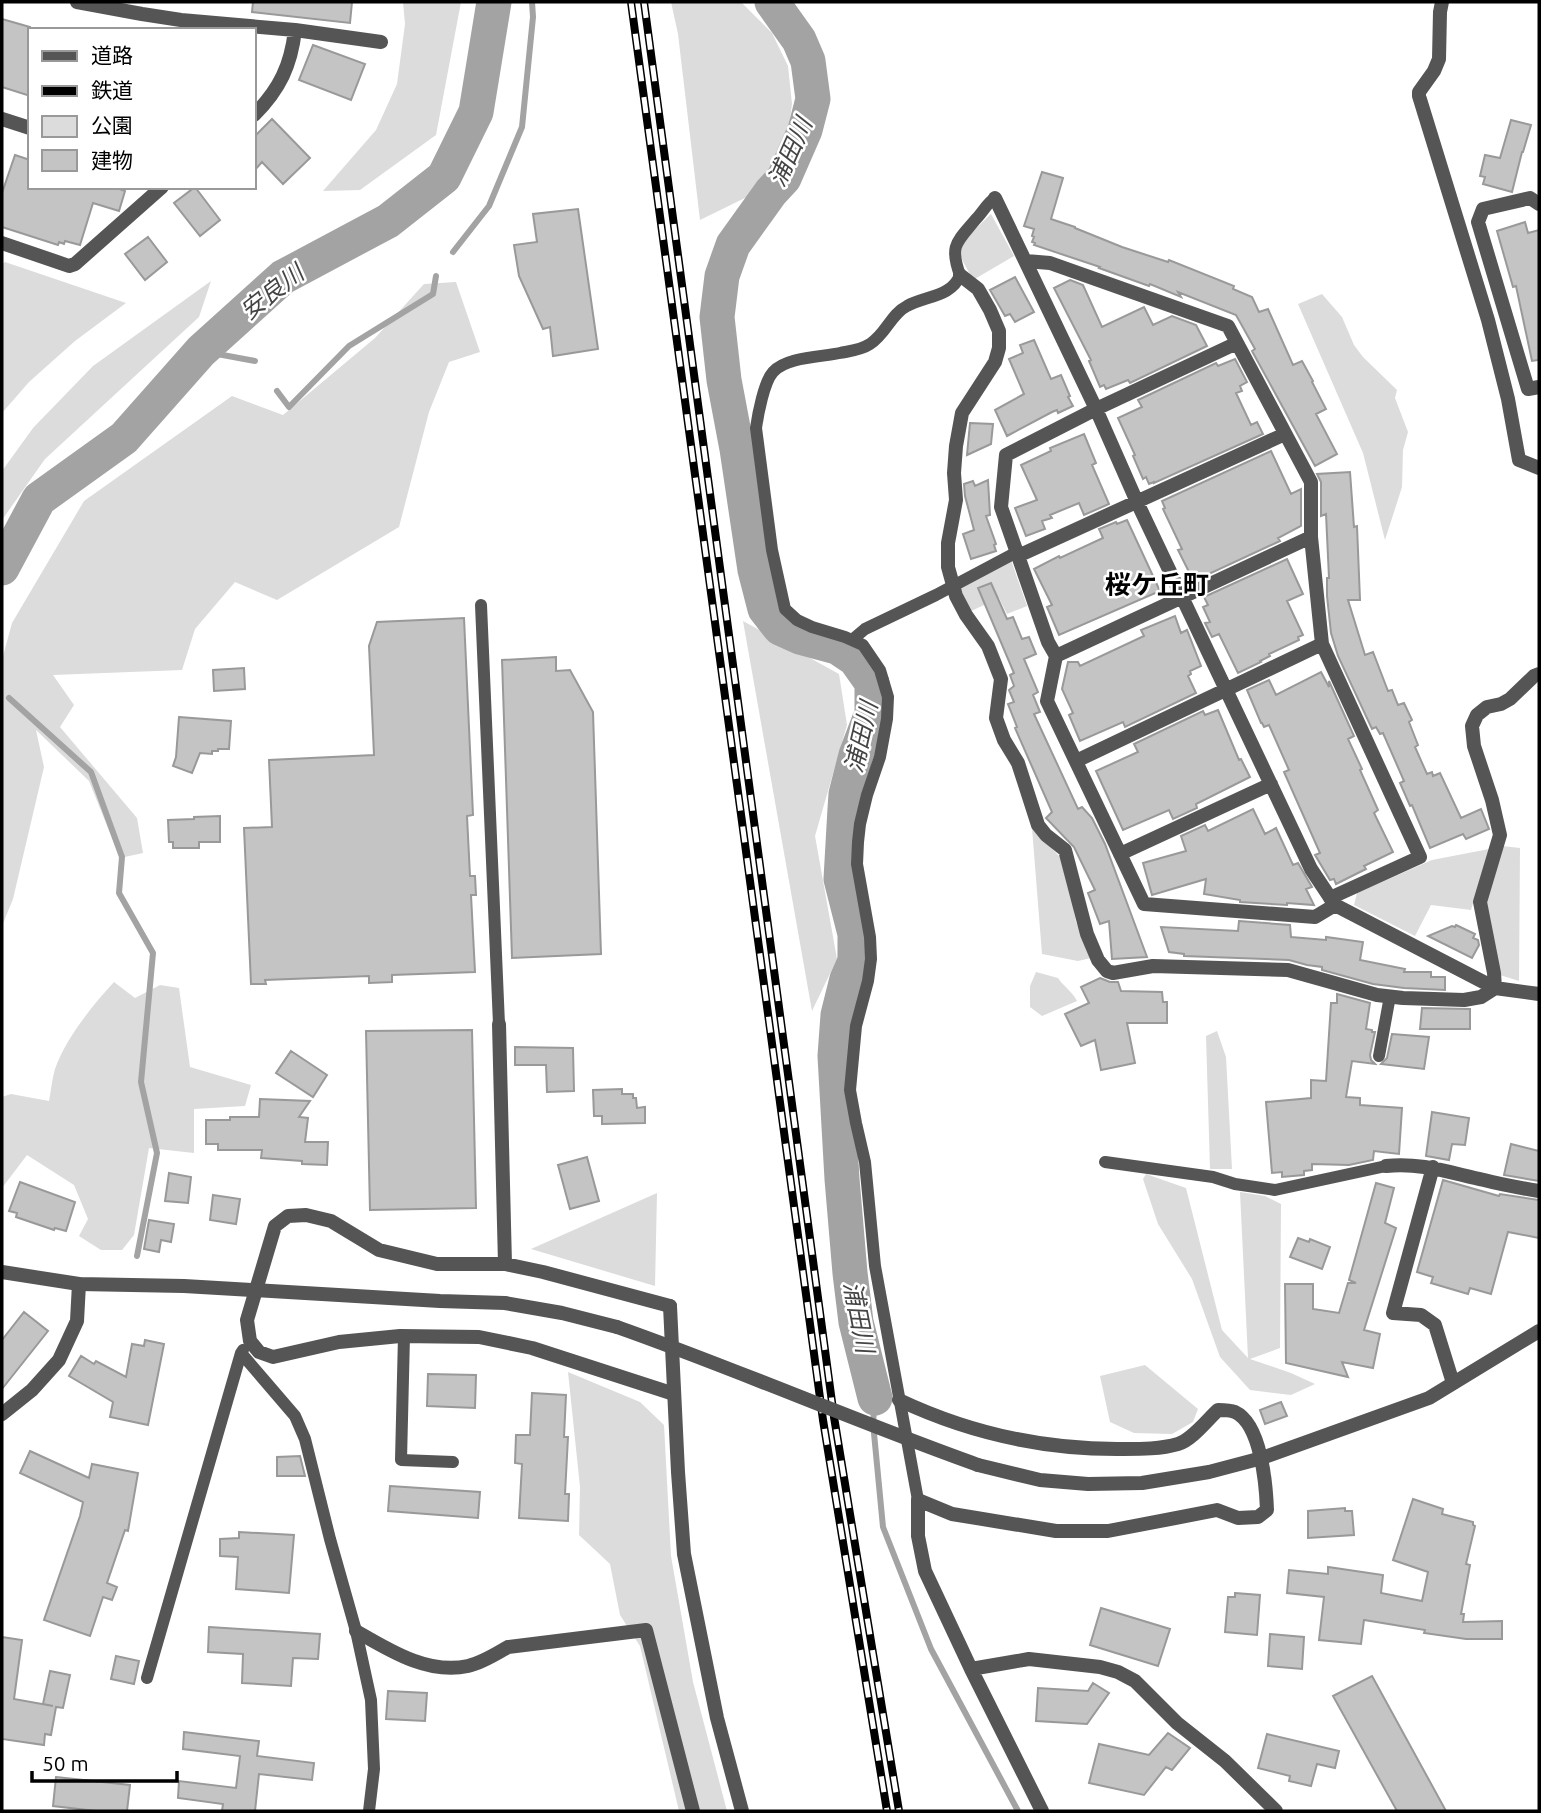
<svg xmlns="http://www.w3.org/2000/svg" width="1541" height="1813" viewBox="0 0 1541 1813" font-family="Ubuntu,'Noto Sans JP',sans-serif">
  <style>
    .green { fill: #dcdcdc }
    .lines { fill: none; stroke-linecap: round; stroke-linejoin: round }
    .stream { stroke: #a3a3a3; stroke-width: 6 }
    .river { stroke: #a3a3a3; stroke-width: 35 }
    .building { fill: #c4c4c4; stroke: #999; stroke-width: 2 }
    .service { stroke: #555; stroke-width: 12 }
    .minor { stroke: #555; stroke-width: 14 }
    .tertiary { stroke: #555; stroke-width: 14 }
    .rail-casing { stroke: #000; stroke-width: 8 }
    .rail { stroke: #fff; stroke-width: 5; stroke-dasharray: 16; stroke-linecap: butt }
    .tertiary-bridge { stroke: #555; stroke-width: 14 }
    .labels { text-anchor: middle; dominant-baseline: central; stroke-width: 5; stroke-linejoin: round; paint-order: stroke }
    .water-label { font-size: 24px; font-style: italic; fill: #444; stroke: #fff }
    .quarter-label { font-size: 26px; font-weight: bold; fill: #000; stroke: #fff }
  </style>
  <rect width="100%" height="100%" fill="#fff"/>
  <!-- green -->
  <path class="green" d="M403,2H461L436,135L360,190L323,191L376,130L397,84L405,24Z
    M671,2H741L772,33L788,66L792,104L788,134L779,163L751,195L700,220L678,34Z
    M991,214L1014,256L973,280L959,254L962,242Z
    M5,262L126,303L75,341L29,382L2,413V264Z
    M211,281L199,317L45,459L2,520V471L33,428L93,366Z
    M456,282L480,352L449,362L429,412L399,527L277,600L235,582L195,629L182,670L53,675L74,705L60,727L137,818L143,853L120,858L89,781L36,730L44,767L13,899L2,926V660L12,623L84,501L232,396L283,415L375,338L424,284Z
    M1322,294L1342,317L1354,345L1363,357L1397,390L1395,398L1408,432L1403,450L1402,487L1385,540L1363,453L1298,304Z
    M1011,560L1027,606L1007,614L999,598L969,612L958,587Z
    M743,621L839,674L847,725L815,836L837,959L812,1011Z
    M1032,828L1060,857L1072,901L1076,922L1091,958L1078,961L1042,954Z
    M1502,846L1520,848L1519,981L1500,975L1485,897Z
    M1489,849L1471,910L1431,905L1415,936L1354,905L1357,893L1432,860Z
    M1036,972L1058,978C1064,987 1072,991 1077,1001L1042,1016L1030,1007V986Z
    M114,982L135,998L160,985L179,988L190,1067L251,1085L245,1106L194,1109V1153L149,1148L134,1235L122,1250H101L79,1236L88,1219L74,1185L27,1155L2,1188V1097L11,1094L49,1101C51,1091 52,1079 55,1069C66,1038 92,1006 114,982Z
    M1217,1031L1226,1057L1232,1169H1210L1206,1036Z
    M1146,1174L1186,1188L1222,1330L1248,1358L1240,1192L1265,1196L1281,1204L1280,1348L1250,1359L1291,1373L1315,1384L1291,1395L1250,1390L1220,1357L1192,1279L1158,1224L1143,1179Z
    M657,1193L655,1286L531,1249Z
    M1145,1365L1198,1409L1193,1422L1172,1434L1134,1433L1110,1422L1100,1376Z
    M568,1372L640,1402L664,1425L671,1556L693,1682L727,1811H679L640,1646L620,1615L610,1564L579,1535L580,1487Z"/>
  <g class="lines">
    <!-- stream -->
    <path class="stream" d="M453,252L489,206L522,127L533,17L532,2
      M201,351L255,361
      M277,391L289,407L349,346L433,294L436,276
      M9,698L91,772L122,857L119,893L153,953L141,1082L157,1153L137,1256
      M875,1398L873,1423L883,1527L931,1649L1018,1811"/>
    <!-- river -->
    <path class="river" d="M772,2L799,40L808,61L813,99L805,130L784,178L771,192L733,245L722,276L717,317L724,380L737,449L755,570L765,609L780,628L800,637L837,647L855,659L872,683V713L856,755L846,794L845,809L841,879L855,934V961L847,979L838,1015L835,1056L842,1179L850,1273L856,1322L875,1398
      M2,568L39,499L124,438L201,351L283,277L388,221L444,177L476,112L494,2"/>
  </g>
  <!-- building -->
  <path class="building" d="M253,2H352L350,23L252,12Z
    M2,19L30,27V96L2,87Z
    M313,45L365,64L351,100L299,80Z
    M272,119L310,158L283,184L262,162L254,171V137Z
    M1511,120L1531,125L1523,152H1522L1512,192L1483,184L1485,177L1480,176L1485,155L1500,158Z
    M15,155L30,160V187H114L125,191L119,211L93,203L80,245L65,241L64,244L59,242L58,245L2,227V193Z
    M1042,172L1063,178L1051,219L1075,227V228L1122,247L1168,262L1169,260L1234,286L1233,289L1252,297L1259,312L1268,309L1293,365L1302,361L1313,381L1312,382L1326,409L1316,414L1337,454L1315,466L1252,351L1255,349L1236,315L1178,292L1181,297L1150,284L1149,286L1099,268L1100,267L1034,245L1035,243L1032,242L1034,237L1032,236L1034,229L1024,226Z
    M195,187L220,220L200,236L174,203Z
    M578,209L598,349L553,356L550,327L543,329L519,276L514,245L537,242L533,214Z
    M1525,222L1528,233L1539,230V360L1532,361L1516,286L1513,287L1497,231Z
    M148,237L167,262L145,280L125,254Z
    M1015,277L1034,312L1015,322L1010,314L1005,316L990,290Z
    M1070,280L1083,285L1102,327L1144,307L1153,325L1172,316L1196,325L1207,346L1130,383L1128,380L1106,389L1104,385L1100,387L1089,361L1091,360L1054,288Z
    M1034,340L1051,379L1061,375L1070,396L1068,397L1073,406L1058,413L1057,410L1052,412L1007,436L995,410L1024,394L1009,359L1023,353L1020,345Z
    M1235,359L1247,382L1240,386L1242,391L1236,393L1251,425L1257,422L1263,434L1154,483V482L1149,484L1146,477L1143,479L1133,456L1135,455L1118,418L1142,407L1138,400L1216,363L1218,366Z
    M970,423L993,424L991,444L967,455Z
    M1084,434L1096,463L1092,465L1109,504L1084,515L1079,503L1050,515L1052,518L1042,521L1045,529L1026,536L1015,508L1037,500L1021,465L1051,451L1050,448Z
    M1271,451L1291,494L1301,489V526L1278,538L1280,541L1196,580L1193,573L1190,574L1178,550L1182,549L1163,509L1165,508L1162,501Z
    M1350,472L1354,527L1357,526L1360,600H1348L1365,655L1373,652L1388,691L1392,690L1398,705L1404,703L1412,720L1409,722L1418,745L1415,747L1427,774L1432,772L1433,776L1440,773L1461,818L1481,809L1489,829L1466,839L1463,834L1430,848L1412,805L1410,806L1400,783L1404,781L1383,733L1380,734L1376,727L1372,729L1338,656L1331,633L1327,596V578H1329L1326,514L1321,516V482L1317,474Z
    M988,480L990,515L986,516L996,544L994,545L996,551L971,559L963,534L974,530L965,496L964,484L973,481L975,486Z
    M1127,520L1160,591L1059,635L1047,607L1052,605L1034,569L1059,556L1060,558L1103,538L1099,529L1116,522L1117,524Z
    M1287,559L1303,594L1287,601L1303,635L1298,637L1299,640L1269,654L1270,656L1260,661L1261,662L1238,673L1219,634L1212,637L1205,623L1210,622L1203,607L1208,605L1204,597Z
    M991,583L1007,619L1013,617L1022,639L1029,637L1036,654L1024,659L1038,692L1033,695L1040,712L1034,714L1078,809L1082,807L1092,818L1105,844L1147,957L1112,959L1109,921L1100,924L1088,893L1095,890L1074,847L1046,818L1052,812L1015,728L1017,727L1008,704L1014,702L1009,690L1014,686L1010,675L1014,673L978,588Z
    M1175,616L1181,633L1187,630L1201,666L1190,671L1191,674L1188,676L1196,693L1125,727L1123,722L1080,741L1069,715L1073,713L1062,689L1068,662H1078L1080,666L1144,636L1141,630Z
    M464,618L473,815L467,816L470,876H475L476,895H471L475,972L392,975V982L369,983V976L265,980L266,984H251L244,828L272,827L269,760L374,755L369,646L377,622Z
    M556,657V671L570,670L593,712L601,954L512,958L502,660Z
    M244,668L245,689L214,691L213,670Z
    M1321,672L1329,687V681L1354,736L1348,739L1362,769L1360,770L1378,810L1374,813L1393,852L1364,866L1366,869L1336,884L1334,879L1330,880L1315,855L1320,853L1284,772L1289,770L1269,725L1264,727L1262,723H1261L1247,690L1269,680L1276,695Z
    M1218,710L1239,760L1241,759L1250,777L1196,804L1197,808L1173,819L1169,810L1123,830L1096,771L1138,752L1134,744L1203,711L1205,715Z
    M179,717L231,721L229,749H218V751H212V754L200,753L192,773L173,766L176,757Z
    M1253,809L1265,834L1276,828L1293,865L1298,863L1312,887L1306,889L1314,905L1287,903V905L1240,902V900L1204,894L1206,879L1152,895L1143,863L1186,851L1181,836L1205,825L1208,831Z
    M220,816V842H199V848H173V842H169L168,820L194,819V817Z
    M1239,921L1290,925L1291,937L1326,940V937L1363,942L1360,960L1405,969L1404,972H1431V977H1445V990L1404,988L1373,984L1322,970V967L1307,965L1289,960L1184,956V954L1169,952L1161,927L1238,931Z
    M1456,925L1475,934L1473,938L1478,940L1479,945L1472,958L1428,936L1452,926L1455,927Z
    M1100,978L1110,982H1118L1121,991L1162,992L1163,1002H1167V1023H1127L1135,1063L1101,1070L1095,1040L1081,1046L1065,1014L1089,1003L1081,987Z
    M1337,994L1370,1003L1366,1029L1372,1030V1032H1375L1370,1055L1371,1060L1375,1064L1352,1061L1346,1097L1360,1098V1105L1402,1108L1399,1154L1374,1151L1373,1160L1349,1165L1312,1164V1170L1304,1171V1175L1282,1177V1172L1272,1173L1266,1102L1311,1098V1080L1326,1081L1331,1003H1337Z
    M1422,1008L1470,1009V1029H1420Z
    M472,1030L476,1208L370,1210L366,1031Z
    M1392,1034L1429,1037L1424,1069L1381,1064L1387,1058Z
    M515,1047L573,1048L574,1091L547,1092L546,1065H515Z
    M291,1051L327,1075L313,1097L276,1073Z
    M622,1089V1094H633V1098H636L637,1108L645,1107V1123L602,1124V1116H594L593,1090Z
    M260,1099L310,1101L299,1117L308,1118L305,1142H328L327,1165L302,1164V1161L261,1158L262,1150H218V1144H206V1120H230V1117H259Z
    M1432,1112L1469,1118L1465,1145L1452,1144L1449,1160L1426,1156Z
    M1511,1144L1539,1151V1181L1504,1175Z
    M587,1157L599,1201L570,1209L558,1165Z
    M169,1173L191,1177L188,1203L165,1201Z
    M1443,1180L1499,1196L1500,1194L1539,1200V1238L1508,1232L1491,1294L1470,1288L1468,1294L1431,1283L1433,1277L1417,1272Z
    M20,1182L75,1202L66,1231L55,1228L54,1230L16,1217L17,1213L9,1211Z
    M1376,1183L1394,1188L1385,1223L1396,1228L1364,1330L1380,1334L1373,1368L1342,1362L1348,1377L1286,1363L1285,1284H1313V1309L1339,1313L1348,1283H1356L1349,1280Z
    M213,1195L240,1199L236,1224L210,1220Z
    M149,1220L174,1224L171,1242L161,1240L159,1252L144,1249Z
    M1298,1238L1309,1242L1310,1239L1330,1247L1322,1269L1290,1257Z
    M24,1312L48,1331L2,1389V1340Z
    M145,1340L164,1344L148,1425L110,1417L113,1402L69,1376L81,1356L94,1364L96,1361L126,1377L132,1344L144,1346Z
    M428,1374L476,1375L475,1408L427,1406Z
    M532,1393L566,1395L564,1437H568L565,1494H569L568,1521L519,1518L522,1464L515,1463L516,1435H530Z
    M1281,1402L1287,1416L1265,1424L1260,1410Z
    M30,1451L89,1478L92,1464L138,1473L128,1531L125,1530L107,1583L117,1587L112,1600L103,1597L90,1636L44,1620L80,1516L83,1502L20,1473Z
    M300,1456L305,1476H277V1457Z
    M390,1486L480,1492L478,1518L388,1511Z
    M1413,1499L1443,1509L1442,1514L1473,1522V1525L1475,1526L1466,1564L1470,1565L1461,1614H1464L1463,1622L1502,1621V1639H1466L1424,1633L1425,1630L1364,1620L1361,1644L1319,1640L1324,1597L1287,1593L1289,1570L1328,1574V1567L1383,1575L1381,1593L1422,1601L1428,1572L1393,1560Z
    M1345,1508V1511H1352L1354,1535L1308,1538V1511Z
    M239,1532L294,1535L289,1593L236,1589L238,1557L220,1556V1539L239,1538Z
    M1235,1593L1260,1595L1257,1635L1225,1632L1228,1597H1235Z
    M1101,1608L1170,1629L1158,1666L1090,1645Z
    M209,1627L320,1634L318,1659L293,1658L291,1686L242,1683L243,1654L208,1652Z
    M1270,1634L1304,1637L1302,1669L1268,1666Z
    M2,1637L22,1640L14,1699L53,1706L43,1704L50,1671L70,1675L63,1708L56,1707L51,1735L45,1734L44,1745L2,1739Z
    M116,1656L139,1661L134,1684L111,1679Z
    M1372,1676L1446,1811H1397L1333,1696Z
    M1093,1683L1109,1693L1087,1724L1036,1721L1038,1688L1088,1691Z
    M388,1691L427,1693L425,1721L386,1719Z
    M184,1732L259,1741L257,1756L314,1763L312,1780L259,1774L255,1811H222L223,1804L178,1798L179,1781L236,1788L240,1756L183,1749Z
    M1168,1733L1190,1748L1172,1770L1166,1767L1144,1795L1089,1783L1099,1744L1149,1755Z
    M1267,1734L1339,1751L1335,1768L1317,1764L1311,1786L1289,1781L1290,1776L1258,1768Z
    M56,1777L130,1785L127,1811H96L53,1806Z"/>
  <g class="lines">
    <!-- service -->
    <path class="service" d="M481,605L499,1024
      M852,640L865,629L936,595L1017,552
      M1379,1056L1390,996
      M1105,1162L1213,1177L1235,1184L1275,1190L1386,1166
      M404,1336L401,1460L453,1462
      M241,1353L295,1416L305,1439L330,1539L356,1631L371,1700L374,1769L369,1811
      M918,1500L875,1266L865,1162L856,1123L850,1090L856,1026L868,981L871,959L870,937L857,864L858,842L860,824L867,795L880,757L887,719L888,697L880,670L863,645L845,637L812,627L797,620L785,609L772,550L756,428C758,414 764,382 773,372C786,357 821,357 840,353C850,351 861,350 870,344C886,334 891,314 907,306C925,296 952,297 960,275C949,245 957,242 976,219C983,212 987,203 995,198
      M147,1678L241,1353L243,1350"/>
    <!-- minor -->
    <path class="minor" d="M77,2L142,14L181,20L295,30L381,42
      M1442,2L1440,12L1439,59L1434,71L1419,92V96L1488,320L1508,399L1519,460L1539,468
      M254,115C280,89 291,65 295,30
      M2,119L30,128
      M995,198L1096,409L1137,502L1311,869L1335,905L1495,988L1539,994
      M1539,204L1530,198L1483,209L1478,222L1528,389L1539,387
      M2,243L69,266L75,264L162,187
      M1026,261L1050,263L1228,326L1311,482V537L1322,644L1420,857L1330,898
      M960,275L978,289L990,310L999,331V348L995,362L962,413L956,446L954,473L956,500L948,543V567L956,596L966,615L988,646L1001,679L996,718L1004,740L1018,763L1038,825L1046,835L1065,850L1087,934L1098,960L1107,971L1113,973L1153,966L1288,970L1377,995L1403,998L1464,1000L1481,997L1495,988L1494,973L1480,902L1500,835L1492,800L1474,746L1472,726L1477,715L1487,707L1501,704L1510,699L1534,676L1539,674
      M1311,537L1056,656L1047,701L1144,904L1315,917L1335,905
      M1018,556L1285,434
      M1056,656L1048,642L1001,507L1006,455L1096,409L1237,343
      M1076,761L1322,644
      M1120,854L1271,784
      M499,1024L505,1264
      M1386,1166C1420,1162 1451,1173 1484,1180C1503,1185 1521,1188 1539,1191
      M1433,1167L1393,1313L1421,1315L1435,1325L1453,1383
      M670,1306L543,1272L505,1264H437L379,1250L331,1221L306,1215L288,1216L275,1226L247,1320L250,1341L259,1352L273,1357L339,1342L400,1336L479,1337L532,1348L674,1394
      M899,1400C969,1433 1046,1450 1124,1449C1141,1449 1161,1449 1178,1444C1192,1440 1207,1420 1218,1410C1223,1410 1230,1410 1235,1412C1261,1424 1266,1484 1267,1510L1258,1517L1238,1518L1217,1510L1108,1531H1056L952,1514L918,1500V1536L925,1571L971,1669L1042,1811
      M2,1414L32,1390L59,1360L77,1321L79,1284
      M356,1631C389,1650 428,1675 468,1666C482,1663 496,1654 508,1647L646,1630L693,1811
      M971,1669L1029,1659L1100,1667L1118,1672L1135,1681L1177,1723L1225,1761L1276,1811"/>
    <!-- tertiary -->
    <path class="tertiary" d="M2,1272L79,1284L184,1286L440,1301L505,1303L562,1313L617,1327
      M670,1306L678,1472L684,1554L717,1718L742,1811
      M978,1465L1040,1480L1088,1484L1142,1483L1209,1472L1262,1458L1429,1398L1539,1331"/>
    <!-- rail casing -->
    <g class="rail-casing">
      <path id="rail" d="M631,2L823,1420L887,1811
        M644,2L834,1417L899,1811"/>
    </g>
    <!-- rail -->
    <use href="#rail" class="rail"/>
    <!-- tertiary-bridge -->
    <path class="tertiary-bridge" d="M617,1327C739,1370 857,1422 978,1465"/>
  </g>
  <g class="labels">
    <!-- water labels -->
    <g class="water-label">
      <text transform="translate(790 152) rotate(-66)">浦田川</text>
      <text transform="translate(272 292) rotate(-38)">安良川</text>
      <text transform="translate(861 737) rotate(-77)">浦田川</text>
      <text transform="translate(859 1317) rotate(79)">浦田川</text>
    </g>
    <!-- quarter labels -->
    <g class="quarter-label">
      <text x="1157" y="584">桜ケ丘町</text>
    </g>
  </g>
  <!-- border -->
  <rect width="1541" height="1813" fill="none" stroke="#000000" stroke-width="7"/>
  <!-- legend -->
  <rect x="28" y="28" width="228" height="161" fill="#ffffff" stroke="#999999" stroke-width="2"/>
  <rect x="42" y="51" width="35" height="10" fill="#555555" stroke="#999999" stroke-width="2"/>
  <text x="91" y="63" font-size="21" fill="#000000">道路</text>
  <rect x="42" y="86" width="35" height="10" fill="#000000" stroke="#999999" stroke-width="2"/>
  <text x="91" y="98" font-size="21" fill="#000000">鉄道</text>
  <rect x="42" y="116" width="35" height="21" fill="#dcdcdc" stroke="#999999" stroke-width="2"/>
  <text x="91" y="133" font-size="21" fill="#000000">公園</text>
  <rect x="42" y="150" width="35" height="21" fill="#c4c4c4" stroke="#999999" stroke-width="2"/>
  <text x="91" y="168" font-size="21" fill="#000000">建物</text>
  <!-- scale -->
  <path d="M32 1771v10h145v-10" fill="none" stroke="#000000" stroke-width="3.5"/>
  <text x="42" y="1771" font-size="21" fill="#000000" stroke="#ffffff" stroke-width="5" paint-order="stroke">50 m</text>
</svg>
